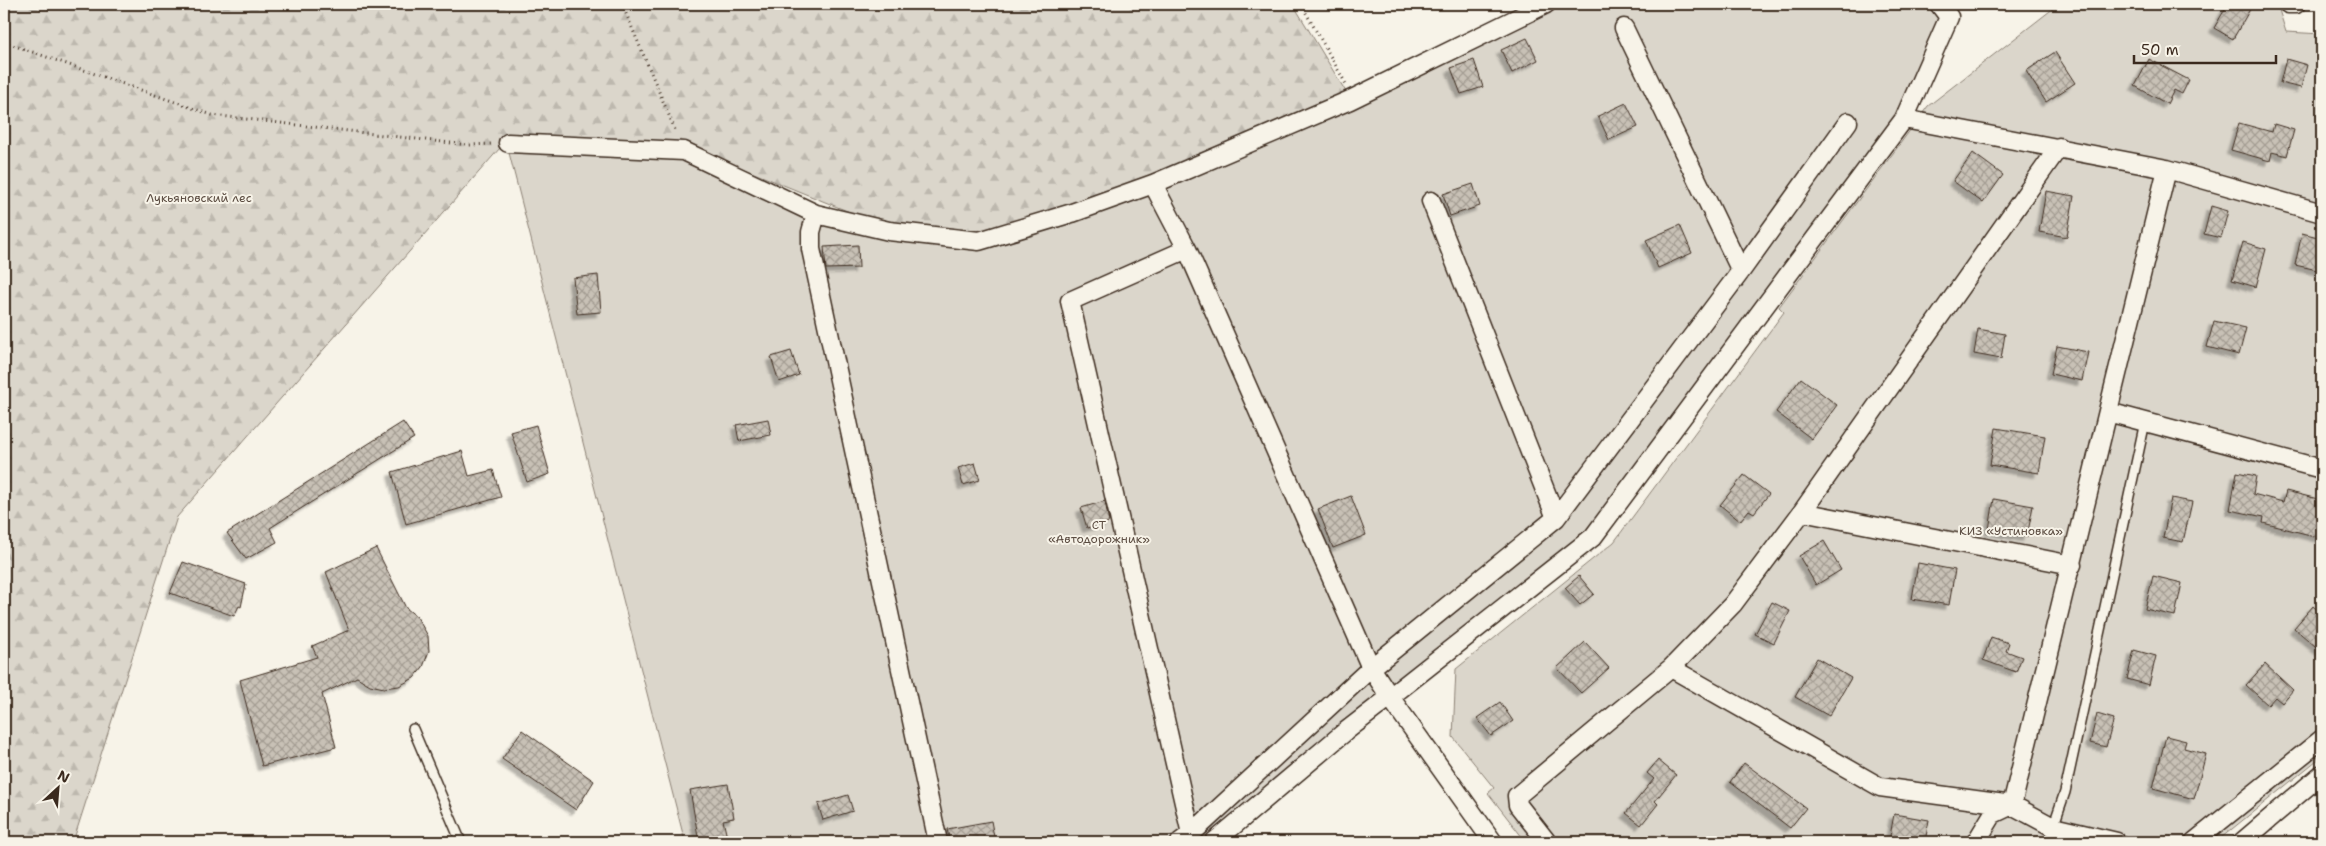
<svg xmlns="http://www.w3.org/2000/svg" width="2326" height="846" viewBox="0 0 2326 846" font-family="'Shantell Sans',sans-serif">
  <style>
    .green { fill: #dbd6cb; stroke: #8b8074 }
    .forest { fill: url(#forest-firs); stroke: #8b8074 }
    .building { fill: url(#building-cross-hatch); stroke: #3b2a1e; filter: url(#shadow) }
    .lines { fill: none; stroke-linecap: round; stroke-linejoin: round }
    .lane-casing { stroke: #3b2a1e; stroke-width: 12 }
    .street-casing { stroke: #3b2a1e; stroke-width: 21 }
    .path { stroke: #3b2a1e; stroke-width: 3; stroke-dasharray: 1 4; stroke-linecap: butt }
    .lane { stroke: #f7f3e8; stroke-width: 9 }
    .street { stroke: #f7f3e8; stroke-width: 18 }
    .labels { text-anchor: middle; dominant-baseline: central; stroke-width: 4; stroke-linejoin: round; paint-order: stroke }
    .park-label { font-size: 12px; fill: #5b4c41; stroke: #f7f3e8 }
  </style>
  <defs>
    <pattern id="forest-firs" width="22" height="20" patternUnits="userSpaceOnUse" patternTransform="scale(1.25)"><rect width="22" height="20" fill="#dbd6cb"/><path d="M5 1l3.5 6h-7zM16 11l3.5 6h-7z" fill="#bdb8ae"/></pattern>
    <pattern id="building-cross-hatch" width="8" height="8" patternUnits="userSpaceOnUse" patternTransform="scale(1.25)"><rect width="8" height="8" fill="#c8c1b6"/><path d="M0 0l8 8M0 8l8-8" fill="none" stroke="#a49d93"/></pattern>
    <filter id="shadow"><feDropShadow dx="-4.5" dy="4.5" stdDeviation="1" flood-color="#0004"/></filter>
  </defs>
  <rect width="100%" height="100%" fill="#f7f3e8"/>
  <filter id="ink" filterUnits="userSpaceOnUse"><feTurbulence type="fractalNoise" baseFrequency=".02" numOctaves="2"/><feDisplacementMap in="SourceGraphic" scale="10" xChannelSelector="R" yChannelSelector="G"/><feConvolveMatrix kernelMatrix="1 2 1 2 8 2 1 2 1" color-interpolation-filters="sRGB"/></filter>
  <g filter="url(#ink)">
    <!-- green -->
    <path class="green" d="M1549,4H1939L1949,17L1909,107L1593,537L1214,842H685L507,145L683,159L816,219L1074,215Z
      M2059,4H2273L2279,10L2286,32L2322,34V756L2216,842H1526L1488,793L1494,788L1453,737L1456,669L1614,542L1784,312L1779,307L1928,106Z"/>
    <!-- forest -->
    <path class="forest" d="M4,4H1293L1349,97L1121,192L978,237L889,228L685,145L507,140L177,517L73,842H4Z"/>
    <!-- building -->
    <path class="building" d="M2228,4H2253L2233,39L2214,28Z
      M1527,38L1538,60L1512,73L1501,50Z
      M2055,52L2075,83L2046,102L2026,71Z
      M2149,59L2189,80L2182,94L2174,90L2167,104L2135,86Z
      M2286,59L2307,65L2301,88L2280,83Z
      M1474,60L1483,87L1461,94L1451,68Z
      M1626,103L1638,127L1609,140L1598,116Z
      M2239,123L2272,132L2274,124L2294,130L2287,156L2272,152L2270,161L2231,150Z
      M1973,153L2003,175L1983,203L1953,181Z
      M1473,184L1480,206L1450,216L1443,194Z
      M2046,191L2074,196L2067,237L2039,232Z
      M2211,206L2228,211L2221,238L2204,234Z
      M1680,225L1692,253L1658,268L1646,240Z
      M2302,233L2322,238V271L2295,265Z
      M2243,242L2266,249L2256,287L2232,280Z
      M858,245L859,268L826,269L824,247Z
      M598,275L601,312L577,314L573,278Z
      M2214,321L2246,328L2239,355L2207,347Z
      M1978,329L2005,334L2001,359L1974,354Z
      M2057,346L2088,352L2082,381L2051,374Z
      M791,351L799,375L779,382L771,357Z
      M1801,378L1837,405L1812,439L1776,412Z
      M768,419L771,435L739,441L736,425Z
      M403,422L414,438L270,528L277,542L246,559L227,533Z
      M536,425L550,474L527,482L511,432Z
      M1996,428L2045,436L2039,473L1990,465Z
      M462,451L469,476L493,470L501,497L406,524L392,472Z
      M975,463L980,480L963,485L958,468Z
      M2237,472L2256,476L2253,494L2283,502L2286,491L2322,500V538L2263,523L2264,517L2230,510Z
      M1744,475L1769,494L1754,513L1749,510L1740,521L1720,505Z
      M1351,496L1366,535L1333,548L1318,509Z
      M2171,498L2192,502L2183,542L2163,538Z
      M1994,499L2033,506L2027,537L1989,530Z
      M1105,501L1109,522L1087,528L1081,508Z
      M1824,541L1841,570L1816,585L1799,556Z
      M376,548L406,608L417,617L428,636L429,651L423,667L414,678L399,686L384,688L370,685L357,677L322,694L336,747L262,766L240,680L317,657L312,646L349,630L326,572Z
      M183,562L246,584L241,607L239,606L234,616L170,593Z
      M1918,563L1955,570L1949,605L1912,599Z
      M1579,576L1594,594L1580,605L1565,588Z
      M2153,576L2182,583L2175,616L2145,609Z
      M1772,602L1790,611L1774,643L1755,634Z
      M2313,606L2322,614V652L2294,628Z
      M1991,637L2009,643L2006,651L2022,657L2016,672L1983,660Z
      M1585,642L1609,668L1581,693L1557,668Z
      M2134,650L2156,656L2149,685L2127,679Z
      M1817,658L1851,678L1829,716L1795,697Z
      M2265,664L2293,690L2282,703L2275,697L2268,705L2246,685Z
      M1500,702L1513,721L1491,736L1477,718Z
      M2097,714L2114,719L2106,747L2090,743Z
      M522,730L594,781L576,810L502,759Z
      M2166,736L2186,741L2184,748L2206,754L2194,799L2153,788Z
      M1658,760L1676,775L1655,801L1658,804L1641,825L1626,813L1654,779L1647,773Z
      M1744,763L1806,808L1790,828L1730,782Z
      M728,784L734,818L723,820L728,842H699L690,790Z
      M848,795L853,811L823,820L818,804Z
      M1894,814L1929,820L1925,842H1889Z
      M991,821L995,842H950L947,829Z"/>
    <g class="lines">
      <!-- lane casing -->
      <g class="lane-casing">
        <path id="lane" d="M413,729L461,842
          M2053,827L2065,792L2145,422"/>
      </g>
      <!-- street casing -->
      <g class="street-casing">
        <path id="street" d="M2288,4H2296
          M1624,28L1741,271
          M1904,119L2167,169L2322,213
          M508,143L684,151L816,214L889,231L979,241L1072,213L1153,184L1350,100L1546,4
          M1153,184L1187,249L1371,668L1390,697L1346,731L1214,842
          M1431,201L1556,518
          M816,214L811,232V249L938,842
          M2108,412L2322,469
          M1802,512L2072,565
          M1671,668L1880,787L2012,805L2053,827L2117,842
          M1191,834L1371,668L1556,518L1741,271L1848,122
          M1180,842L1191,834L1070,301L1187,249
          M1493,842L1390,697L1593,537L1904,119L1949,17L1939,4
          M1547,842L1518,805L1517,796L1671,668L1733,604L1802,512L2059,147
          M1976,842L1993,814L2012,805L2167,169
          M2194,842L2322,739
          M2242,842L2322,774"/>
      </g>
      <!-- path -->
      <path class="path" d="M622,4L676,132
        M1301,4L1346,84
        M4,42L212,115L468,145L491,144"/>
      <!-- lane -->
      <use href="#lane" class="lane"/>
      <!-- street -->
      <use href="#street" class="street"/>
    </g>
  </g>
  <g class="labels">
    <!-- park labels -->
    <g class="park-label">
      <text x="199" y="198">Лукьяновский лес</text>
      <text x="1099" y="525">СТ<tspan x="1099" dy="14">«Автодорожник»</tspan></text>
      <text x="2011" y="531">КИЗ «Устиновка»</text>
    </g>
  </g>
  <!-- margin -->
  <rect width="2326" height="846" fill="none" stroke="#f7f3e8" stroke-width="20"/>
  <rect x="10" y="10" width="2306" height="826" fill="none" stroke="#3b2a1e" stroke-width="2" filter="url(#ink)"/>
  <!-- north arrow -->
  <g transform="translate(58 788) rotate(26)" stroke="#f7f3e8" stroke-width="4" paint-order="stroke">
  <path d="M0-4L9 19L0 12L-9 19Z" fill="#3b2a1e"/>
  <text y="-8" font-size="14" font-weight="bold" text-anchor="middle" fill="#3b2a1e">N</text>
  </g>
  <!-- scale -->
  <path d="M2134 55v8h142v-8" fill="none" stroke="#3b2a1e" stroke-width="2.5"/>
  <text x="2141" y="55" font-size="15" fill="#3b2a1e" stroke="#f7f3e8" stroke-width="4" paint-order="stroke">50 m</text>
</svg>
